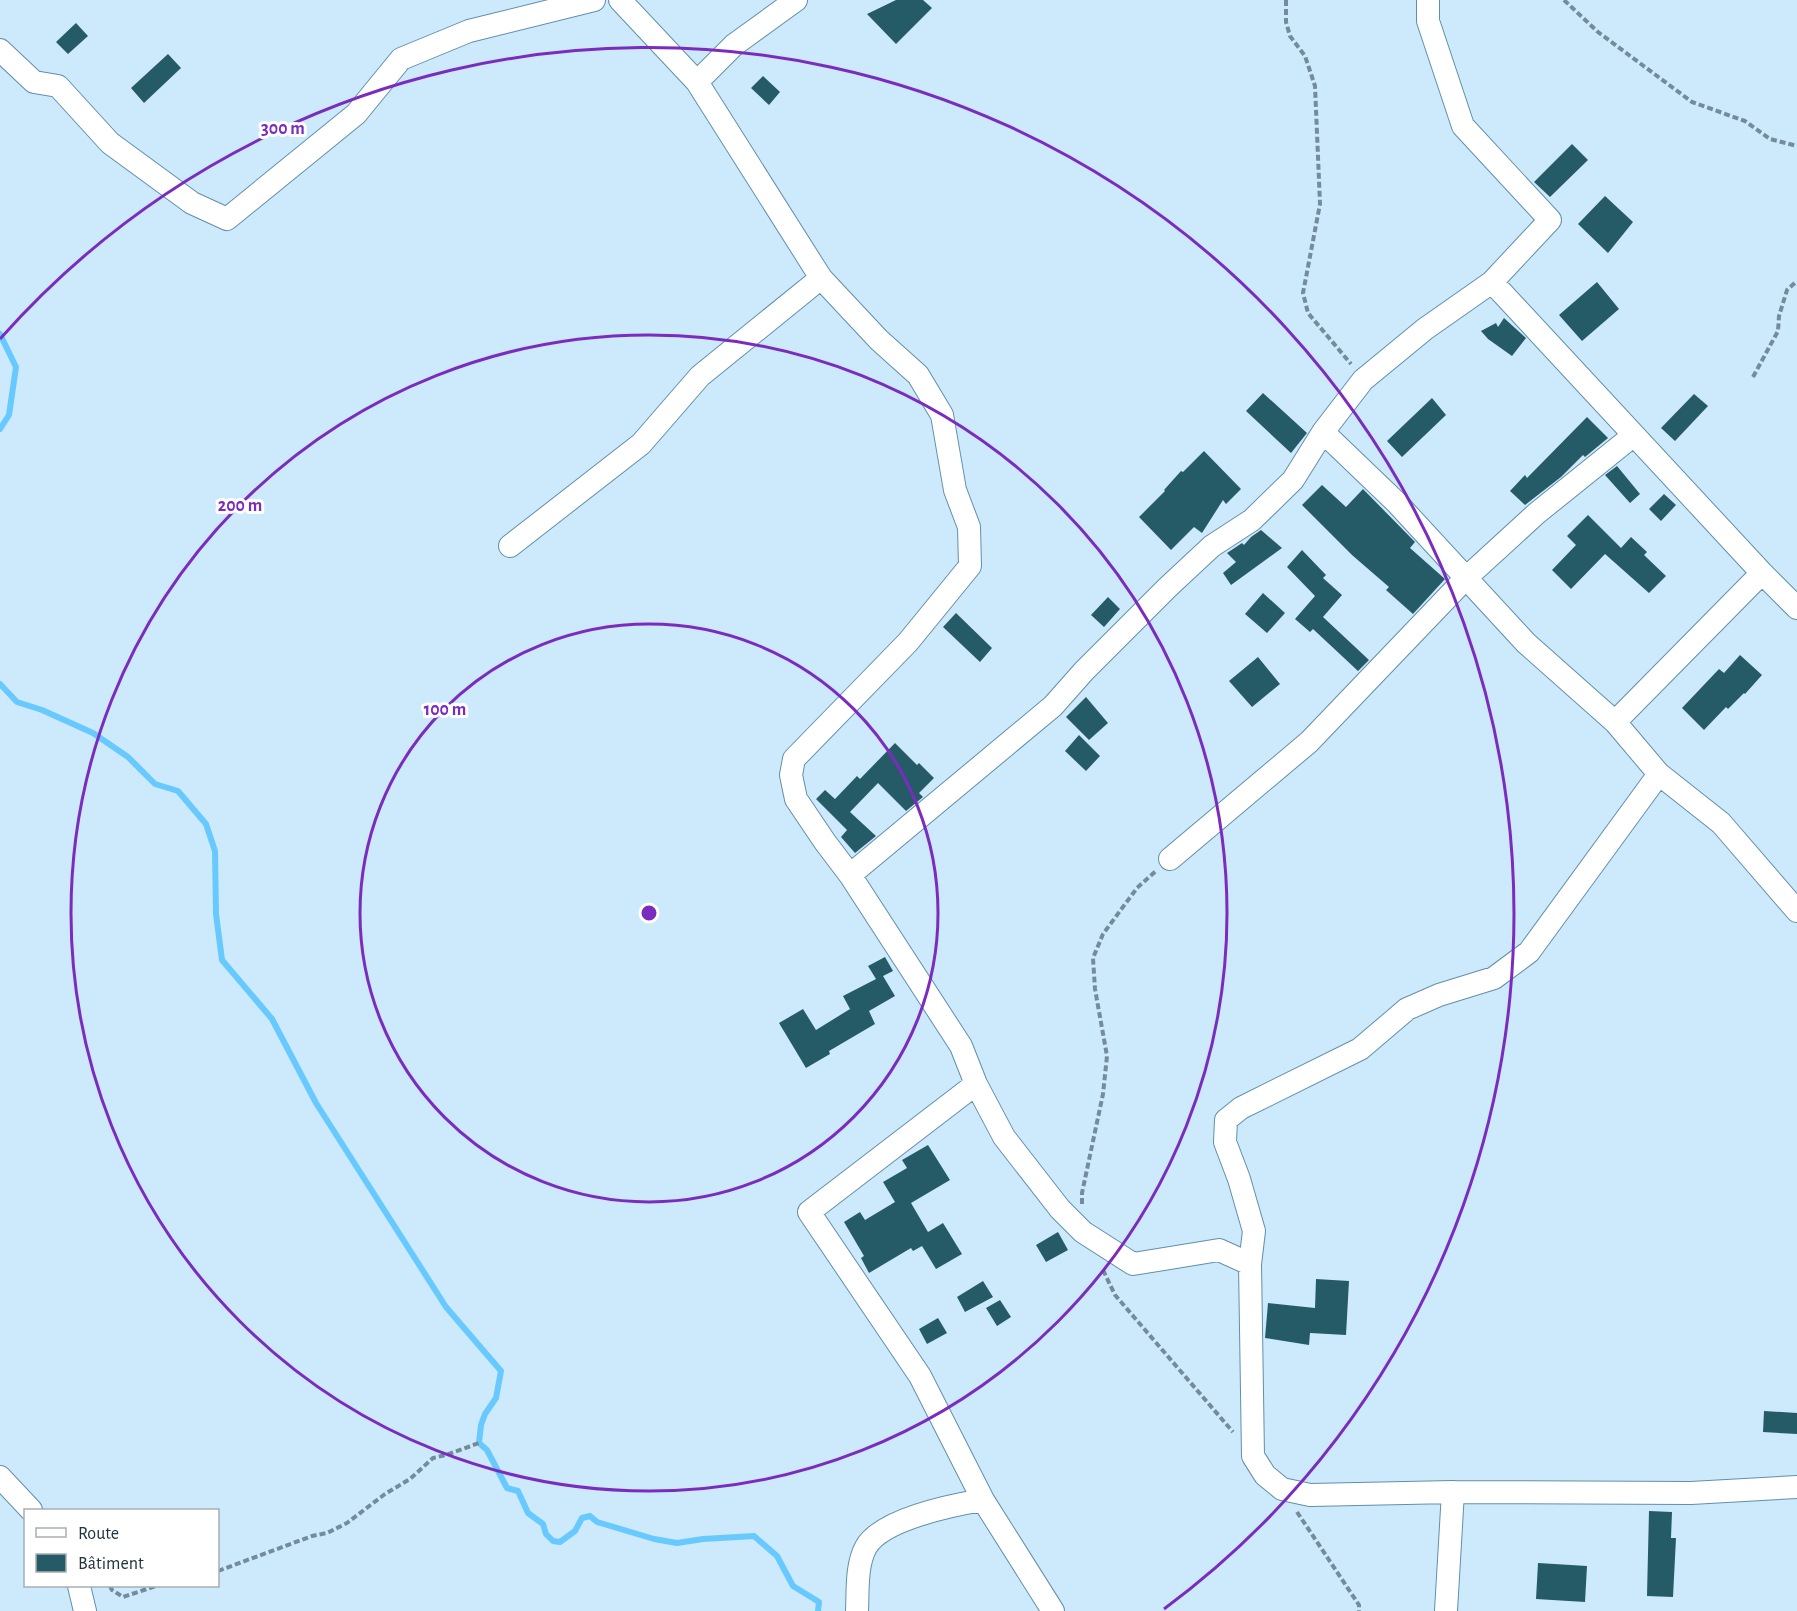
<svg xmlns="http://www.w3.org/2000/svg" width="1797" height="1611" viewBox="0 0 1797 1611" font-family="'Alegreya Sans',sans-serif">
  <style>
    .lines { fill: none; stroke-linecap: round; stroke-linejoin: round }
    .stream { stroke: #68c9fe; stroke-width: 6 }
    .building { fill: #255b67 }
    .minor-casing { stroke: #618faa; stroke-width: 24 }
    .path { stroke: #738b9a; stroke-width: 4; stroke-dasharray: 6 3; stroke-linecap: butt }
    .minor { stroke: #fff; stroke-width: 22 }
    .ring { fill: none; stroke: #7b2cbf; stroke-width: 3 }
    .centre { fill: #7b2cbf; stroke: #fff; stroke-width: 3 }
    .ring-label { font-size: 18px; text-anchor: middle; font-weight: bold; fill: #7b2cbf; stroke: #fff; stroke-width: 6; stroke-linejoin: round; paint-order: stroke }
  </style>
  <rect width="100%" height="100%" fill="#cdeafc"/>
  <g class="lines">
    <!-- stream -->
    <path class="stream" d="M0,334L16,367L9,415L0,429
      M0,684L17,702L42,710L93,733L128,757L155,784L178,791L206,824L215,851L216,914L222,960L272,1019L316,1103L446,1307L501,1371L496,1398L485,1414L481,1425L479,1443L487,1450L507,1488L518,1491L528,1513L543,1524L546,1534L553,1541L560,1542L575,1531L582,1518L590,1516L597,1522L654,1539L677,1543L703,1539L754,1536L777,1556L793,1586L819,1602L818,1611"/>
  </g>
  <!-- building -->
  <path class="building" d="M896,0H923L932,8L896,44L867,14Z
    M76,23L88,36L68,54L56,42Z
    M168,54L181,68L144,103L131,88Z
    M763,76L780,92L769,105L751,88Z
    M1572,144L1588,160L1550,197L1534,182Z
    M1605,196L1633,222L1608,253L1578,224Z
    M1597,282L1619,309L1582,341L1559,315Z
    M1504,318L1526,338L1512,356L1488,339L1481,331L1496,323L1498,327Z
    M1263,393L1307,433L1291,453L1246,411Z
    M1694,394L1708,406L1675,441L1661,428Z
    M1432,398L1446,415L1402,457L1387,441Z
    M1587,417L1608,438L1585,457L1583,455L1561,477L1525,505L1510,491L1525,475L1527,478Z
    M1204,451L1241,489L1226,504L1223,500L1202,533L1194,527L1171,550L1139,517L1165,491L1164,490L1181,471L1183,472Z
    M1617,466L1640,494L1630,503L1605,475Z
    M1322,485L1346,507L1363,489L1415,542L1410,548L1445,579L1413,614L1386,590L1389,587L1352,555L1302,505Z
    M1664,494L1676,505L1661,521L1649,509Z
    M1588,515L1621,548L1631,537L1647,552L1644,555L1666,576L1649,593L1605,554L1571,589L1552,570L1576,545L1567,536Z
    M1261,530L1282,548L1231,585L1223,573L1236,562L1227,553L1242,543L1244,545L1251,537Z
    M1302,550L1326,575L1323,578L1342,595L1323,617L1369,660L1358,671L1313,629L1310,632L1295,619L1315,596L1287,567Z
    M1263,593L1285,613L1267,633L1245,614Z
    M1108,597L1120,609L1104,627L1091,615Z
    M956,613L992,648L980,662L943,627Z
    M1740,655L1762,675L1745,694L1744,693L1728,709L1726,707L1704,730L1682,708L1719,669L1724,673Z
    M1258,657L1280,684L1252,707L1229,681Z
    M1086,697L1108,723L1089,740L1066,717Z
    M1079,735L1100,756L1086,771L1065,751Z
    M895,743L917,765L919,763L934,778L919,793L923,797L906,811L878,783L850,812L876,836L855,853L841,837L847,830L816,799L825,790L835,799L857,776L860,779Z
    M885,957L893,971L883,976L895,996L869,1011L875,1024L829,1051L830,1054L806,1068L779,1023L803,1009L816,1030L850,1009L843,996L876,979L868,966Z
    M928,1145L950,1180L911,1203L928,1232L943,1223L962,1254L936,1269L922,1246L913,1251L911,1248L869,1273L861,1258L864,1256L844,1222L860,1212L865,1220L895,1202L883,1182L907,1168L902,1160Z
    M1058,1232L1068,1250L1046,1262L1036,1245Z
    M1316,1279L1349,1281L1346,1335L1310,1333L1309,1345L1265,1338L1268,1303L1315,1308Z
    M983,1281L993,1297L965,1312L957,1297Z
    M1000,1300L1011,1317L997,1326L986,1308Z
    M938,1318L947,1333L927,1344L919,1329Z
    M1764,1411L1797,1413V1434L1763,1432Z
    M1649,1511L1672,1512L1671,1538H1676L1673,1597L1647,1596Z
    M1538,1563L1587,1566L1585,1602L1536,1599Z"/>
  <g class="lines">
    <!-- minor casing -->
    <g class="minor-casing">
      <path id="minor" d="M620,0L697,82L821,278L879,340L918,375L942,415L955,490L969,527L970,566L908,642L794,759L791,775L796,799L825,842L850,875L961,1046L976,1084L1004,1137L1060,1209L1083,1232L1133,1264L1219,1250L1250,1264
        M0,50L34,82L58,86L110,143L192,203L227,219L356,114L401,59L469,31L594,0
        M697,82L734,45L796,0
        M1492,282L1762,573L1797,608
        M1323,432L1397,503L1526,643L1615,722L1659,774L1721,823L1797,911
        M510,546L641,444L700,376L821,278
        M1615,722L1762,573
        M1659,774L1529,952L1494,978L1439,995L1407,1009L1360,1049L1241,1108L1226,1120L1225,1142L1239,1179L1254,1231L1250,1264L1253,1456L1265,1475L1282,1489L1310,1495L1453,1492L1691,1493L1797,1487
        M1170,859L1309,742L1466,578L1537,513L1634,435
        M850,875L1053,706L1084,671L1168,587L1212,546L1252,520L1293,480L1323,432L1363,380L1425,329L1492,282L1550,220L1463,126L1428,21V0
        M976,1084L809,1212L920,1376L983,1500L1053,1611
        M0,1477L31,1510
        M79,1586L85,1611
        M857,1611C858,1591 856,1565 866,1547C882,1519 953,1505 983,1500
        M1446,1611L1453,1492"/>
    </g>
    <!-- path -->
    <path class="path" d="M1286,0V22L1290,36L1305,56L1315,86L1320,204L1303,293L1308,313L1351,364
      M1564,0L1598,32L1692,102L1745,121L1770,139L1797,146
      M1753,377L1778,331L1779,316L1787,290L1797,281
      M1082,1204V1193L1103,1094L1107,1056L1095,989L1093,958L1103,934L1137,888L1156,871
      M1103,1270L1115,1295L1233,1432
      M1297,1512L1359,1605V1611
      M218,1571L312,1536L327,1533L347,1523L385,1494L410,1479L433,1458L446,1455L479,1443
      M110,1586L112,1590L123,1597L156,1586"/>
    <!-- minor -->
    <use href="#minor" class="minor"/>
  </g>
  <!-- distance rings -->
  <g class="ring">
    <circle cx="649" cy="913" r="289"/>
    <circle cx="649" cy="913" r="578"/>
    <path d="M0 339A866 866 0 1 1 1164 1609"/>
  </g>
  <circle cx="649" cy="913" r="9" class="centre"/>
  <g class="ring-label">
    <text x="283" y="134">300 m</text>
    <text x="240" y="511">200 m</text>
    <text x="445" y="715">100 m</text>
  </g>
  <!-- legend -->
  <rect x="24" y="1509" width="195" height="78" fill="#ffffff" stroke="#a6aeb2" stroke-width="1.5"/>
  <rect x="36" y="1528" width="30" height="9" fill="#ffffff" stroke="#a6aeb2" stroke-width="1.5"/>
  <text x="78" y="1539" font-size="18" fill="#20343f">Route</text>
  <rect x="36" y="1554" width="30" height="18" fill="#255b67" stroke="#a6aeb2" stroke-width="1.5"/>
  <text x="78" y="1569" font-size="18" fill="#20343f">Bâtiment</text>
</svg>
